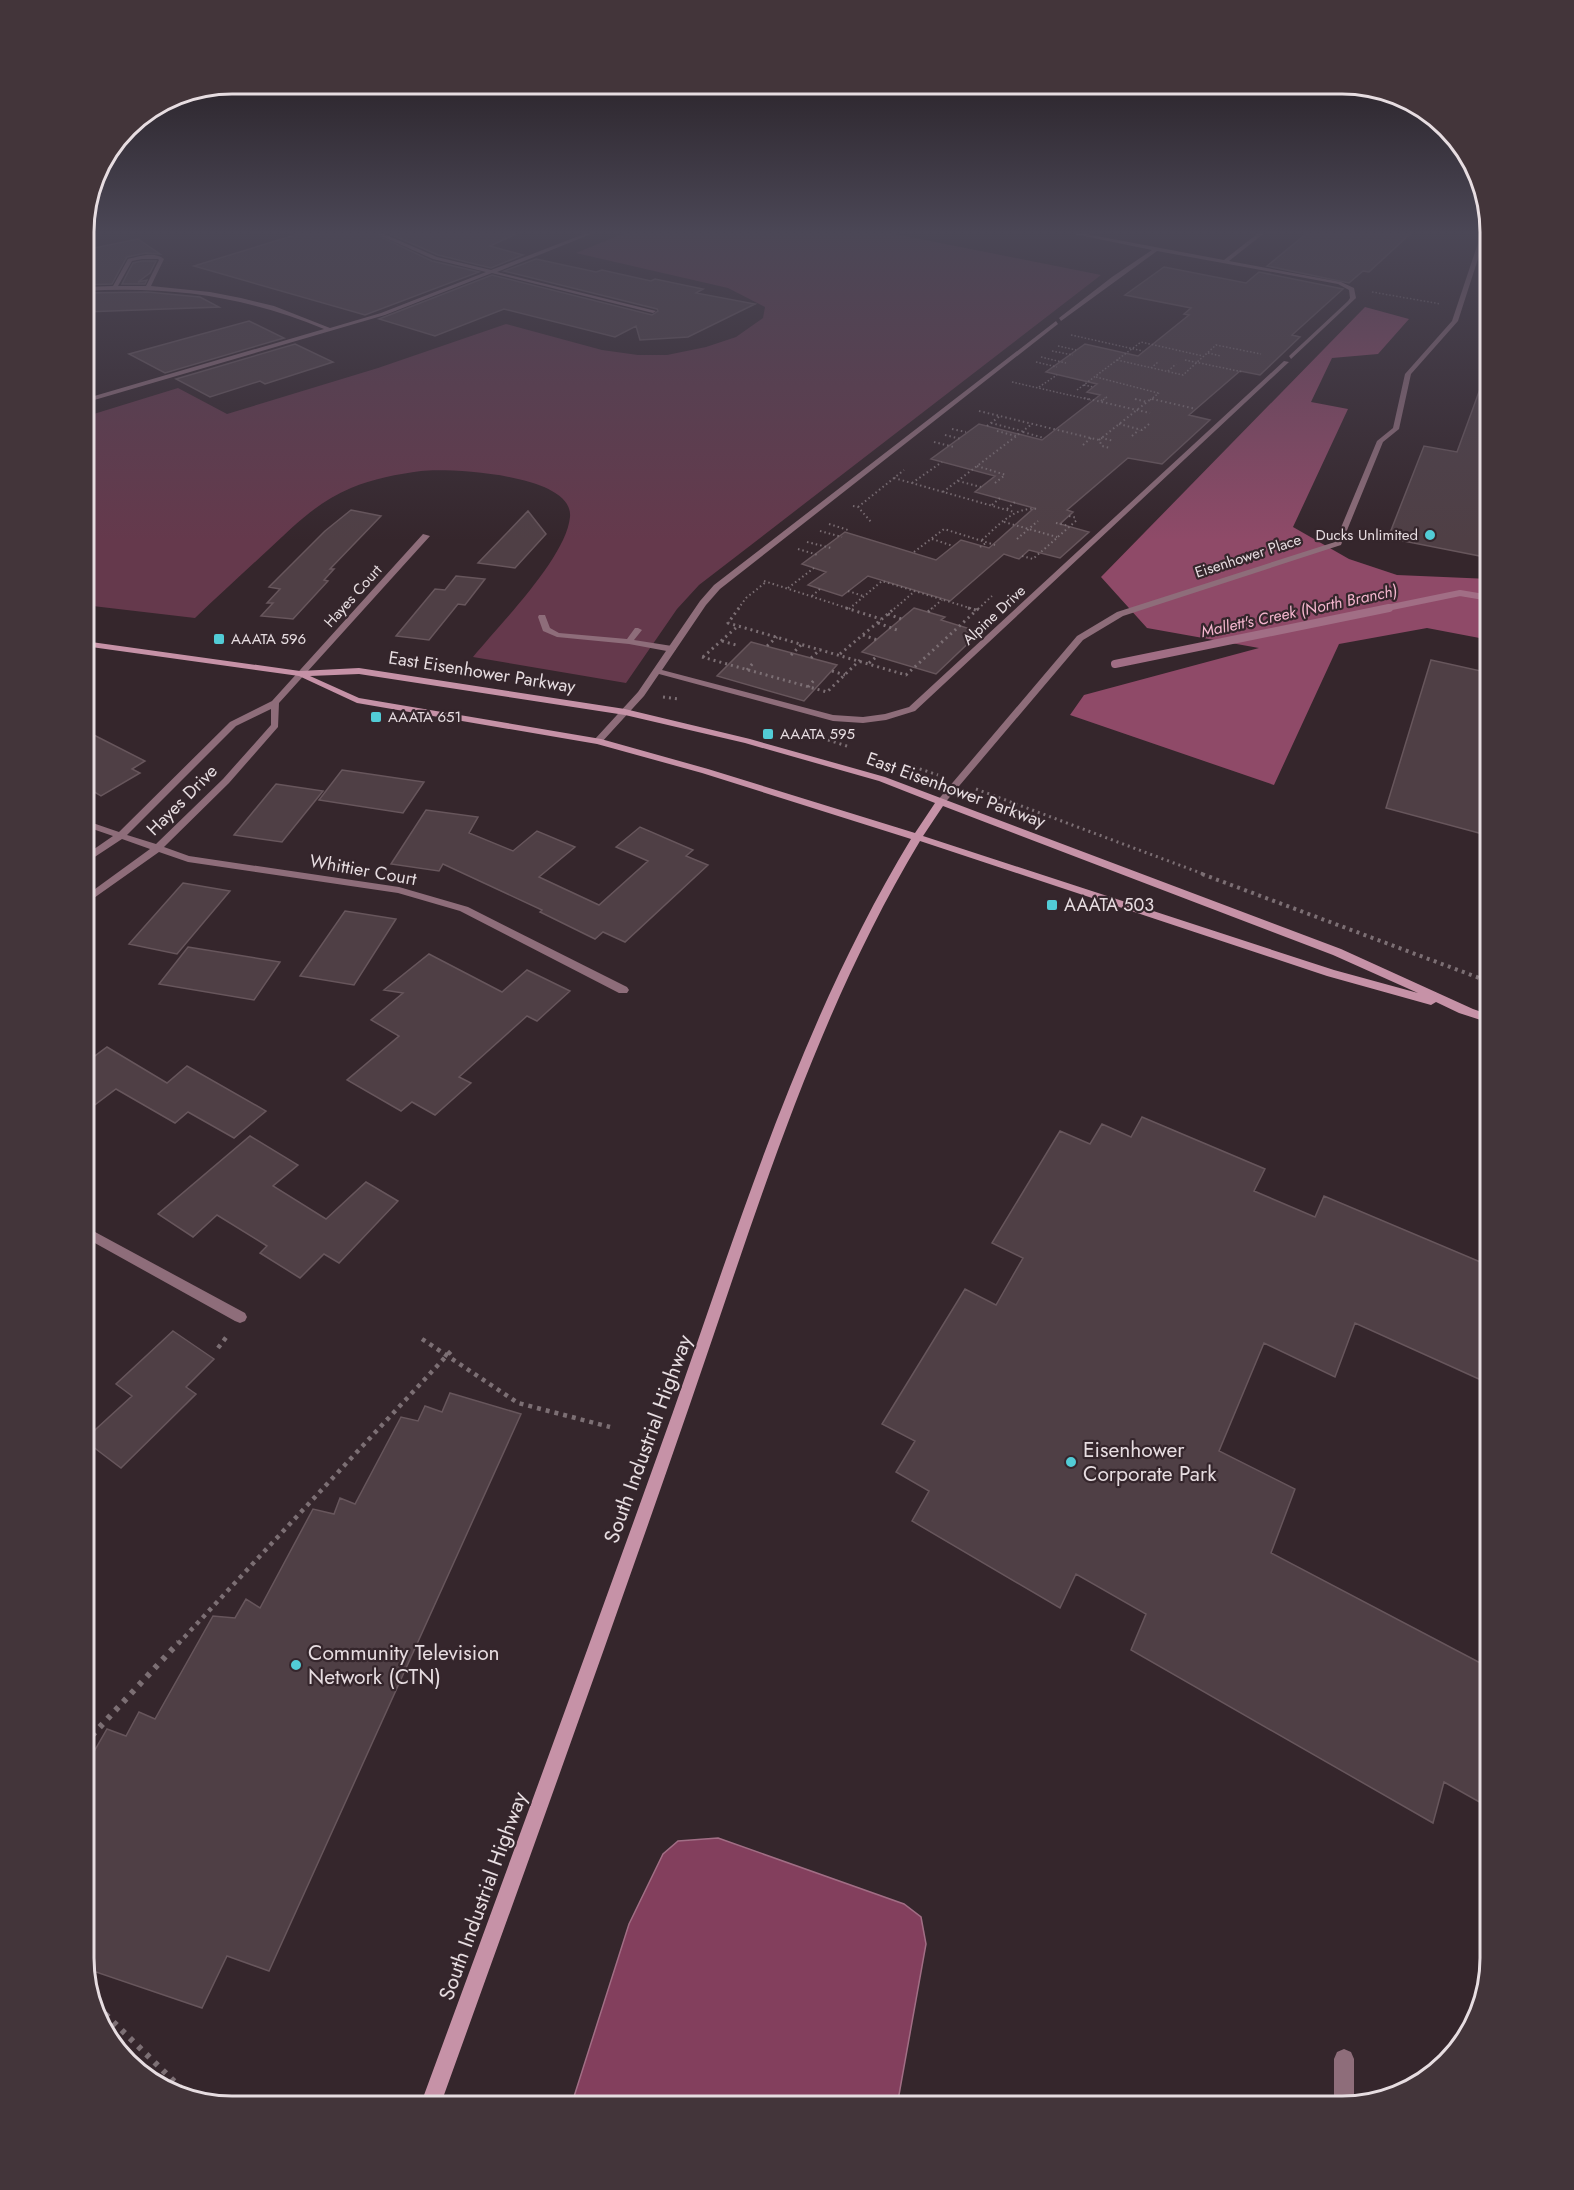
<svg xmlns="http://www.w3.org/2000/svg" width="1574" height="2190" viewBox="0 0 1574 2190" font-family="Jost,sans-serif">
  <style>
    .green { fill: #65394c }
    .forest { fill: #8f4a68 }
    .water { fill: #833f5d; stroke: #a16e85; stroke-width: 1.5 }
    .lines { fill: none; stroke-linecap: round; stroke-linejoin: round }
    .stream-far1 { stroke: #a16e85; stroke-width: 6 }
    .stream { stroke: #a16e85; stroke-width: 8 }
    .building { fill: #4f3f45; stroke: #67565c; stroke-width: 1.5 }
    .path-far5 { stroke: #7c6f74; stroke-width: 1.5; stroke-dasharray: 1.5 2; stroke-linecap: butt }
    .path-far4 { stroke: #7c6f74; stroke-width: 2; stroke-dasharray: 1.5 3; stroke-linecap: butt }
    .path-far3 { stroke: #7c6f74; stroke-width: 3; stroke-dasharray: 2 4; stroke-linecap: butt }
    .path-far2 { stroke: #7c6f74; stroke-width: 4; stroke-dasharray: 3 4.5; stroke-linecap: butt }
    .path-far1 { stroke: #7c6f74; stroke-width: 4.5; stroke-dasharray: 4 5; stroke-linecap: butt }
    .path { stroke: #7c6f74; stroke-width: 6; stroke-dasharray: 4.5 7; stroke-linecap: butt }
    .lane { fill: #8e6d7a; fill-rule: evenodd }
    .street { fill: #8e6d7a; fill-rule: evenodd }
    .secondary { fill: #c692a7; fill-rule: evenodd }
    .poi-dot { fill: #52ccd6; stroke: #35262c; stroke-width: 2 }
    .labels { text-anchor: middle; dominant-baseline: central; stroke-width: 4.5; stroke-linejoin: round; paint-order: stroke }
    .far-poi-label { font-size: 15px; fill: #e7dde1; stroke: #35262c; text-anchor: start }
    .far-street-label { font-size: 15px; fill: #e7dde1; stroke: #35262c }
    .far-water-label { font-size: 16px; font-style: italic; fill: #f4b6ce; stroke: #35262c }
    .street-label { font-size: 18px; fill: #e7dde1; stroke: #35262c }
    .poi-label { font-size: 18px; fill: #e7dde1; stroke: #35262c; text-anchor: start }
    .near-street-label { font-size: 21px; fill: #e7dde1; stroke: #35262c }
    .near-poi-label { font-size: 21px; fill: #e7dde1; stroke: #35262c; text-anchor: start }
    .rim { fill: none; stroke: #e7dde1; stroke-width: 3 }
  </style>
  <rect width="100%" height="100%" fill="#35262c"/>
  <!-- green -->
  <path class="green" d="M622,234H895L1101,275L699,585L677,609L626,683L473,657C500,624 566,558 570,517C574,474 450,468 421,471C398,474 372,479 351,488C317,502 294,526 268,550C243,573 219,595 195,618L84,605V417L178,388L227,414L378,368L506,324L602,350L638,355H667L706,347L736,337L763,318L765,307L728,288L576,253Z"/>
  <!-- forest -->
  <path class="forest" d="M1365,307L1409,319L1378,354L1332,358L1311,402L1348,409L1293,527L1349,559L1397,575L1490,579V640L1427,628L1339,644L1274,785L1070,715L1084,695L1259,648L1147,628L1101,577Z"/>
  <!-- water -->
  <path class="water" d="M718,1838L904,1904L921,1917L926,1944L897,2106H571L629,1924L663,1854L678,1841Z"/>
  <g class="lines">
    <!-- stream-far1 -->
    <path class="stream-far1" d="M1382,609L1460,593L1490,598"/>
    <!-- stream -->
    <path class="stream" d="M1115,664L1389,608"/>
  </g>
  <!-- building -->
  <path class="building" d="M298,234H375L432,261L479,272L365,315L194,266Z
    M390,234H516L490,246L523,255L491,268L438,255Z
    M1306,234H1410L1369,272L1363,271L1349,283L1267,266Z
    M138,239L160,254L146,253L127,257L112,284L84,285V250Z
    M536,259L596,272L602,270L651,281L655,279L703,289L696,293L755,304L688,337L640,340L636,326L615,337L504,309L435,336L379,319L492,275L652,315L658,311L657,309L504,271Z
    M142,261H156L150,273L138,282L147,280L145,284H122L133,263Z
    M1164,267L1246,283L1259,272L1343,289L1292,335L1300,337L1260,375L1240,371L1189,415L1210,420L1162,464L1128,458L1067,510L1073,512L1060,524L1089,532L1060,558L1029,550L1019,559L1004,554L950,601L868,576L842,596L808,585L826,572L802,564L845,532L936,560L961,540L989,548L1034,508L975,492L995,476L931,459L979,424L1042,440L1100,395L1087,392L1097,384L1046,372L1085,344L1138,356L1189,315L1184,314L1191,308L1125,295Z
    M147,292L200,297L219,307L84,312V293Z
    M249,321L284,338L165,373L129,354Z
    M295,344L333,362L265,384L260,381L210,397L176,379Z
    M1487,370H1490V558L1388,538L1424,446L1457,452Z
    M351,510L381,516L330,569H334L324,580L328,581L293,619L261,616L273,603H267L280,589L269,587L325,531Z
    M528,511L546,534L515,568L478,563Z
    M456,576L485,579L465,605L458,604L429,640L396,636L435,589L445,590Z
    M914,608L945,617L941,620L980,632L936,674L862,652Z
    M751,642L837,665L804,701L717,676Z
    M1431,660L1490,673V836L1386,808Z
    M84,730L145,761L132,769L140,773L101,796L84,786Z
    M342,770L424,782L403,813L319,800Z
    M276,784L323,791L282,842L234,835Z
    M426,810L478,817L469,833L513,851L537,831L575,847L539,877L599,905L648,861L616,847L640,827L693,850L686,856L708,865L625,942L603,932L595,939L540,912L542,910L443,864L439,871L391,864Z
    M183,883L230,891L177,954L129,944Z
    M345,911L396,919L354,985L300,976Z
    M188,947L280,962L254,1000L159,984Z
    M429,954L502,992L527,970L570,991L537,1021L527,1016L459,1077L471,1083L435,1115L412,1102L401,1111L347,1080L399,1036L371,1020L403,993L384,990Z
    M107,1047L167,1083L187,1066L266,1111L234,1138L188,1112L175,1123L116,1089L84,1113V1064Z
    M1142,1117L1265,1169L1254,1191L1315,1217L1324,1196L1490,1266V1384L1355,1323L1335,1377L1264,1343L1219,1451L1295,1489L1271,1553L1490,1668V1808L1444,1782L1433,1823L1131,1650L1146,1614L1076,1574L1060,1608L912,1521L929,1491L896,1472L915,1441L882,1424L965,1289L996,1305L1023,1258L992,1243L1060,1131L1090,1144L1102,1124L1131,1137Z
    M250,1136L298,1165L273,1186L326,1219L366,1182L398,1201L339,1263L324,1254L300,1278L260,1253L267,1246L217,1215L193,1237L158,1214Z
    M173,1331L214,1359L186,1387L196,1394L121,1468L84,1440L132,1396L116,1384Z
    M450,1393L521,1414L269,1971L227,1956L202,2008L87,1969L84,1957V1769L107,1729L126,1736L139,1712L155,1719L213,1616L235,1618L246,1599L260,1608L313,1509L334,1514L340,1498L355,1504L401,1417L418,1421L425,1406L442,1412Z"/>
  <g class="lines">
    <!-- path-far5 -->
    <path class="path-far5" d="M1372,292L1441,304
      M1071,335L1143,351
      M1058,346L1076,350
      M1052,351L1073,355
      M1208,353L1221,356
      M1041,357L1066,363
      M1117,360L1183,375L1216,345L1261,354
      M1185,360L1243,372
      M1036,362L1057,367
      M1151,368L1158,362
      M1168,371L1176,364
      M1096,377L1158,393
      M1012,382L1091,400
      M1084,385L1093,387
      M1039,387L1057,375
      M1077,390L1141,342L1203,356
      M1135,399L1138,400
      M1152,399L1155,400
      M1103,400L1108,396
      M1150,400L1159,393"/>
    <!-- path-far4 -->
    <path class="path-far4" d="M1084,398L1150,413
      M1135,399L1147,402
      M1152,399L1196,409
      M1101,401L1105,398
      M979,411L1099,440L1102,446L1110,448
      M991,423L1022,431
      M1119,424L1142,430L1149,424
      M987,426L1000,416
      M952,429L966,432
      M997,431L1016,436
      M1023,432L1044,438
      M945,435L961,439
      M1132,436L1139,430
      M1101,438L1114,441
      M1099,440L1152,398
      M934,442L954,447
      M1083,445L1091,438
      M977,466L1006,475
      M894,478L1014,512
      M958,481L981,487
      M912,483L942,462
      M995,483L1005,475
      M943,492L1032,424
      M992,505L1001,497
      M853,506L858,507L872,523
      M858,507L904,470
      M1007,509L1017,500
      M1069,516L1077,518
      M1004,522L1057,537
      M1056,523L1069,526
      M829,524L848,530
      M820,531L842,537
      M932,539L953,546
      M1017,539L1038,521
      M982,540C999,525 1014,506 1039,509
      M807,542L831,548
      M980,547L986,543
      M798,549L818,555
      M914,552L944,529L995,545
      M1022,556L1033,559L1078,519
      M764,581L850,609
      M788,588L814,568
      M848,591L863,596
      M812,596L820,589
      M738,609L746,598L766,582
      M849,609L882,581L973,609
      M894,609L915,591
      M931,609L942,600
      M978,609L992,596"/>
    <!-- path-far3 -->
    <path class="path-far3" d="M739,608L728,623L906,675L979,608
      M846,608L881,619
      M968,608L976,610
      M928,612L933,608
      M888,614L904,620
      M878,623L897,630
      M863,635L880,641
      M722,641L736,645
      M767,646L777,637
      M840,654L895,608
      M791,655L803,643
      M702,657L827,692L860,660
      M703,657L739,625
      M811,658L821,649
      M869,663L876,657
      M747,670L753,663
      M832,671L845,675
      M808,687L816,678
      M663,697L679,699
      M828,740L850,747
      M914,767L938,775
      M976,789L1206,875"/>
    <!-- path-far2 -->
    <path class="path-far2" d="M1202,874L1490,982"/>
    <!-- path-far1 -->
    <path class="path-far1" d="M422,1339L518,1403L610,1427
      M218,1348L228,1335
      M178,1644L452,1350"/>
    <!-- path -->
    <path class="path" d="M84,1744L179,1642
      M97,2006L188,2095"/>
    <!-- lane -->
    <path class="lane" d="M1481,234H1486L1458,321L1411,374L1399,429L1383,442L1341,545L1123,616L1083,640L943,805H937V801L1077,636L1117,612L1335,542L1377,441L1393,428L1405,374L1452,321Z
      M539,615H545L550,628L559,633L627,639L635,628H638L642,630L634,640L672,646L676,649L672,652L629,644L557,637L543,631L538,617Z
      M1344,2049L1351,2052L1354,2059V2103L1334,2106V2059L1337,2052Z"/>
    <!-- street -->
    <path class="street" d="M377,234H384L437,257L491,270L584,234H591L497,272L656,311L653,313L492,273L385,315L84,403V399L324,329C245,296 170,286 84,291V287L113,286L128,259C139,256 155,251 164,259L151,286L210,292L241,298L274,306L330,328L381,313L486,272L433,259ZM142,259H158L159,260L146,286H118L132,261Z
      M1074,234H1086L1224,260L1257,234H1263L1229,261L1341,282L1354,288L1356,298L1291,359L1289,356L1348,301L1350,298L1349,290L1338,284L1157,251L1061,321L1059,318L1112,277L1152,250Z
      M1056,321L1058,324L720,589L706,605L662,670L833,715L863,717L885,714L909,707L1284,361L1289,362L915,711L886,720L863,723L833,721L659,674L644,696L601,743H595V739L638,692L700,601L714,585Z
      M423,534L430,536L279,703L278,727L229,783L164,847L189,856L399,887L468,907L627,987L629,990L627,993H619L460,911L398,893L188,862L159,852L84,905V897L150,849L122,839L84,864V856L113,836L84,826V820L119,832L230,722L272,701ZM271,709V725L223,779L156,844L127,835L236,726Z
      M84,1226L245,1313L247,1317L245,1321L240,1323L235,1321L84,1237Z"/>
    <!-- secondary -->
    <path class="secondary" d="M84,641L300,671L359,668L625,709L750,739L885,777L1341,949L1473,1009L1490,1015V1023L1459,1013L1436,1002L1431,1005L1327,976L920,841C814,1017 756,1214 689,1407C608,1641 524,1873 440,2106H420C505,1875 590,1644 673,1412C742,1216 803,1017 911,839L702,773L597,744L357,703L299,676L84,646ZM359,674L625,715L745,743L879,781L935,803L915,833L708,769L601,739L359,698L310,676ZM943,806L1333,955L1418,993L1334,970L923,836Z"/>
  </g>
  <!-- sky -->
  <linearGradient id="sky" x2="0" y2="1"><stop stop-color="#1d1518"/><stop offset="0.43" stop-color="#4b4756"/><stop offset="1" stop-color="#4b4756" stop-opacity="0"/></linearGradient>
  <rect width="1574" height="541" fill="url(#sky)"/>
  <!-- markers -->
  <g class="poi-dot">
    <circle cx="1430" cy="535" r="6"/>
    <rect x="213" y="633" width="12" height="12" rx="3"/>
    <rect x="370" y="711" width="12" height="12" rx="3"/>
    <rect x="762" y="728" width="12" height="12" rx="3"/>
    <rect x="1046" y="899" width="12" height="12" rx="3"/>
    <circle cx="1071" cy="1462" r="6"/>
    <circle cx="296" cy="1665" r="6"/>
  </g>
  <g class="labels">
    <!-- far-poi labels -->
    <g class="far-poi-label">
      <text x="1418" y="535" text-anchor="end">Ducks Unlimited</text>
      <text x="231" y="639">AAATA 596</text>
      <text x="388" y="717">AAATA 651</text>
      <text x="780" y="734">AAATA 595</text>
    </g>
    <!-- far-street labels -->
    <g class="far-street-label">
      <text transform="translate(1248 556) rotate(-18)">Eisenhower Place</text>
      <text transform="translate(353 596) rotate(-48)">Hayes Court</text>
      <text transform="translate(994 615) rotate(-43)">Alpine Drive</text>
    </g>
    <!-- far-water labels -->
    <g class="far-water-label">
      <text transform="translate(1299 611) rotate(-12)">Mallett's Creek (North Branch)</text>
    </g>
    <!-- street labels -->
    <g class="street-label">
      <text transform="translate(482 672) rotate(9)">East Eisenhower Parkway</text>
      <text transform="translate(956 790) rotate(20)">East Eisenhower Parkway</text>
      <text transform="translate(182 800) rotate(-45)">Hayes Drive</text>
      <text transform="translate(363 870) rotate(10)">Whittier Court</text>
    </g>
    <!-- poi labels -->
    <g class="poi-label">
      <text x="1064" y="905">AAATA 503</text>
    </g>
    <!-- near-street labels -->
    <g class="near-street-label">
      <text transform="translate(648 1439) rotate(-70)">South Industrial Highway</text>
      <text transform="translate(483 1896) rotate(-70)">South Industrial Highway</text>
    </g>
    <!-- near-poi labels -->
    <g class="near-poi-label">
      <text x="1083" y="1450">Eisenhower<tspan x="1083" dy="24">Corporate Park</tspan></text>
      <text x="308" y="1653">Community Television<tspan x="308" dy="24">Network (CTN)</tspan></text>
    </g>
  </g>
  <!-- crop -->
  <path d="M0 0H1574V2190H0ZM232 94H1342A138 138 0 0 1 1480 232V1958A138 138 0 0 1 1342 2096H232A138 138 0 0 1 94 1958V232A138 138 0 0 1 232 94Z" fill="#43353a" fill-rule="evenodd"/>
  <path class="rim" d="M232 94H1342A138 138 0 0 1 1480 232V1958A138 138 0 0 1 1342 2096H232A138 138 0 0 1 94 1958V232A138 138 0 0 1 232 94Z"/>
</svg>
